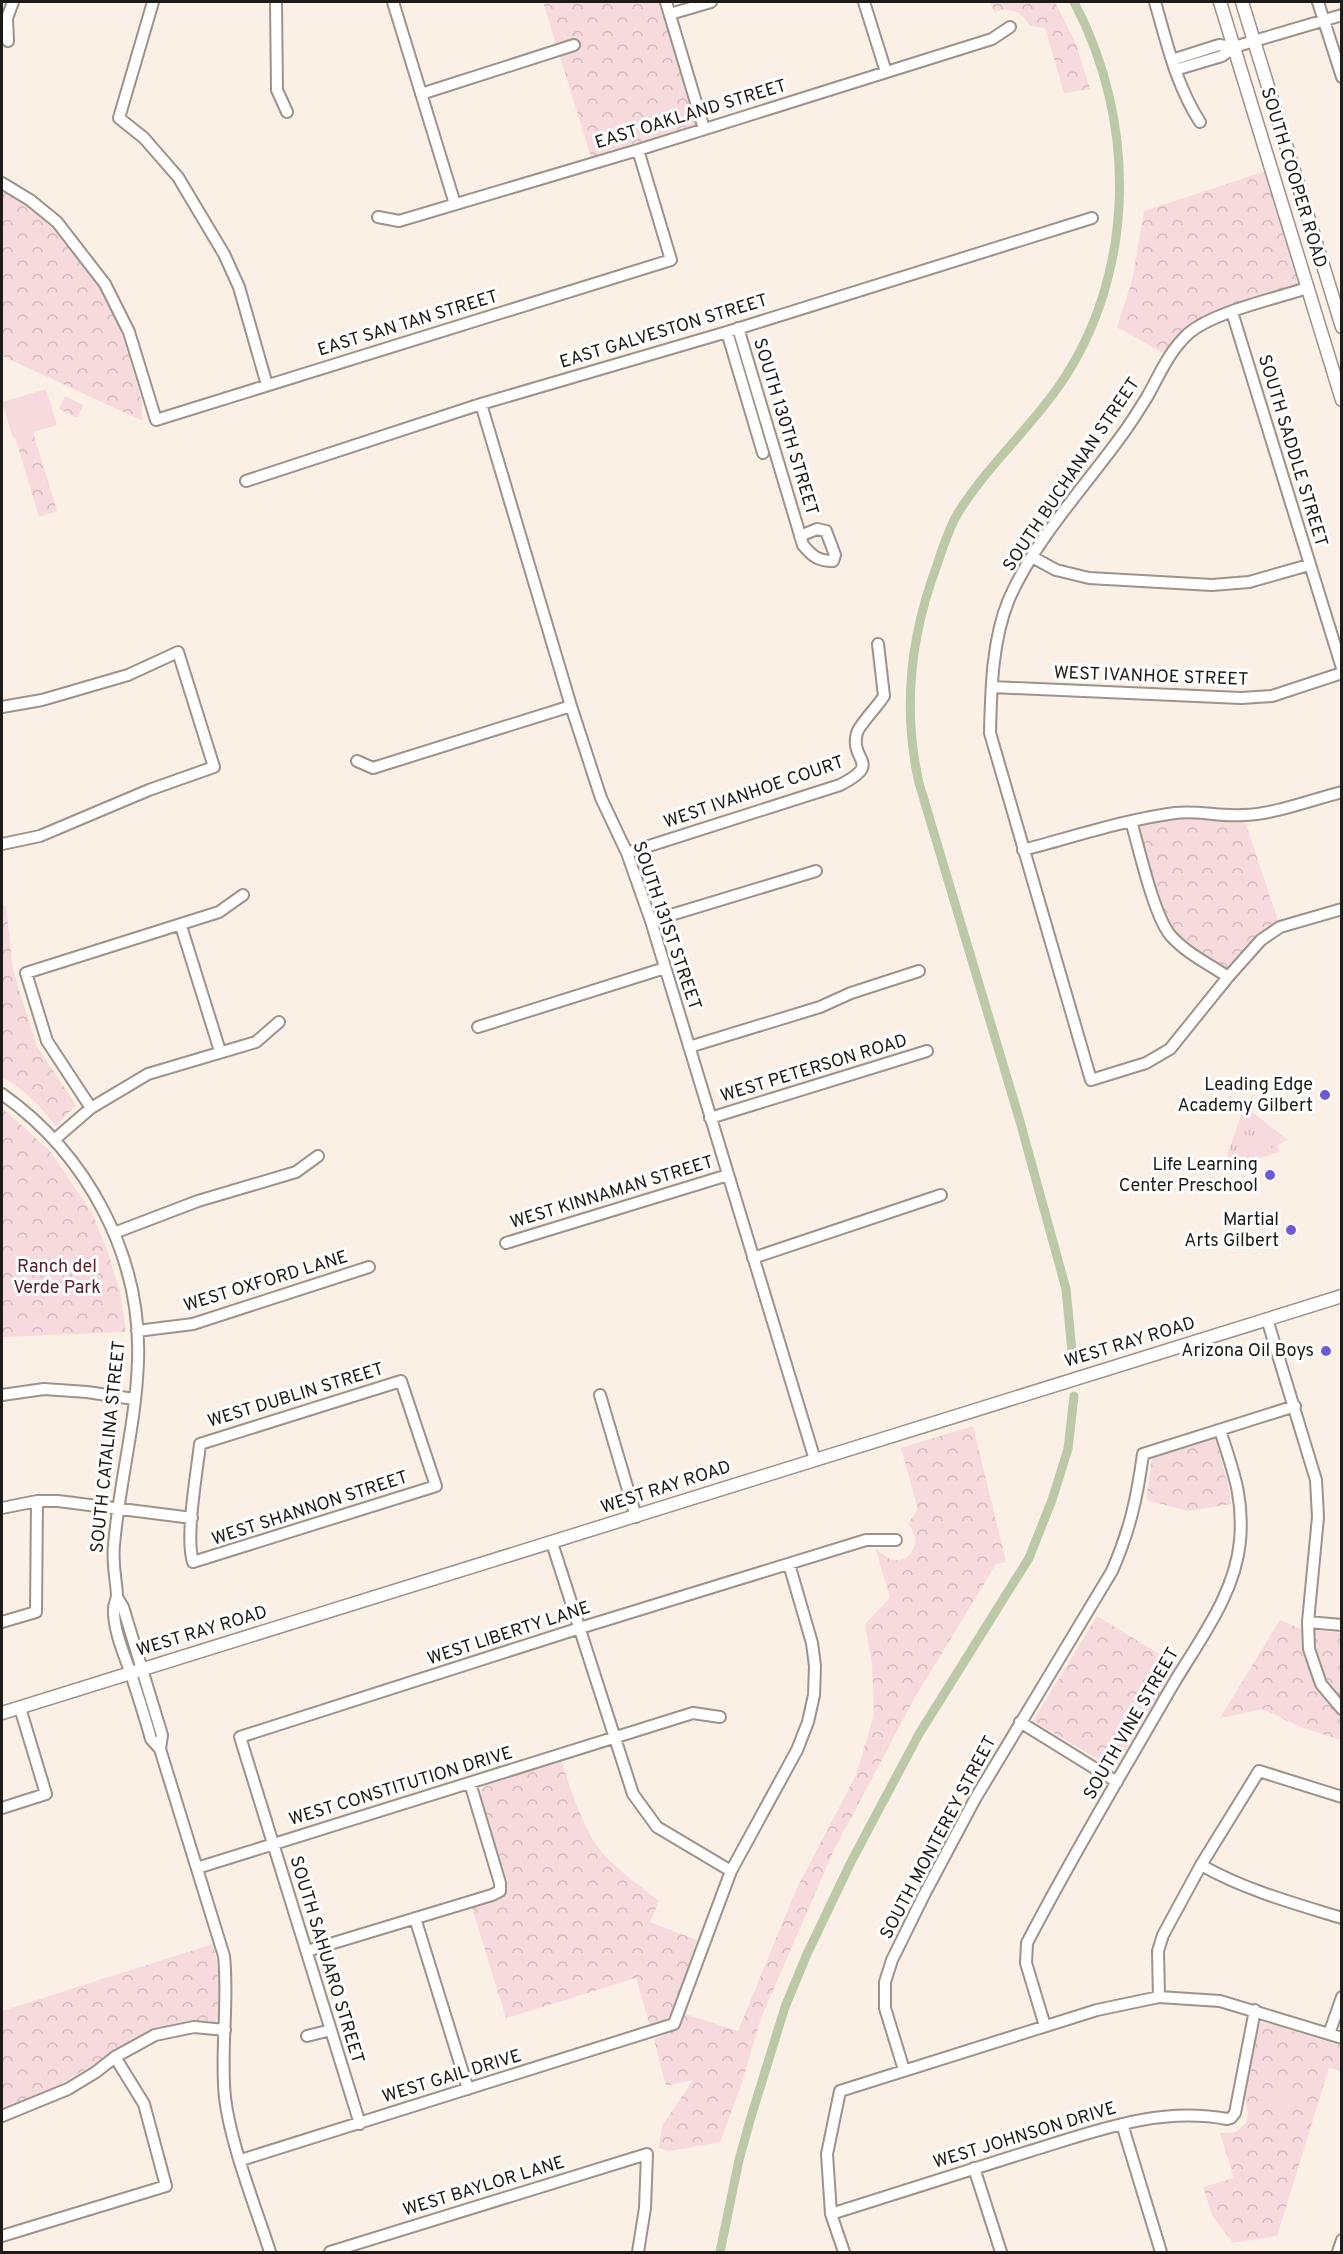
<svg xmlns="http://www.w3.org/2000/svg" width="1343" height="2254" viewBox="0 0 1343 2254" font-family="Overpass,sans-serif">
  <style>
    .grass { fill: url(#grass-tufts) }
    .park { fill: url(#park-crowns) }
    .pitch { fill: #f7dadd }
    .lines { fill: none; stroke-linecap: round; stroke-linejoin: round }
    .canal { stroke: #bbc9a6; stroke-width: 9 }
    .minor-casing { stroke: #9c938a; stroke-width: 14 }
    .major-casing { stroke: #9c938a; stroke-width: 15 }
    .minor { stroke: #fff; stroke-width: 10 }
    .major { stroke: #fff; stroke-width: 12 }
    .poi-dot { fill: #6f5ad4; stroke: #fff; stroke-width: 2 }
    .labels { text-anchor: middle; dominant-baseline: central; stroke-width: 6; stroke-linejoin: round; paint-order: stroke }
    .street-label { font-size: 18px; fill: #1d1a17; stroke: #fff }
    .poi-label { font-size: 18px; fill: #1d1a17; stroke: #fff; text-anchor: end }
    .park-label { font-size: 18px; fill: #55202a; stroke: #fff }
  </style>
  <defs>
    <pattern id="grass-tufts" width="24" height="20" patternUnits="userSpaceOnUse" patternTransform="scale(1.5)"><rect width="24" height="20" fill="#f7dadd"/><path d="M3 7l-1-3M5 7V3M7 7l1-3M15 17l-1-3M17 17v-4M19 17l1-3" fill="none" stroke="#d3babd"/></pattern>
    <pattern id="park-crowns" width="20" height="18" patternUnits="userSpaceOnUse" patternTransform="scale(1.5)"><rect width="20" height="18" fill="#f7dadd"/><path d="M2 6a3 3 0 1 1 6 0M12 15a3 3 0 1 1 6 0" fill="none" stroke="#d3babd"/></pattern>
  </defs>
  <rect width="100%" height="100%" fill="#faf0e6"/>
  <!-- grass -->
  <path class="grass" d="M1252,1112L1288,1140L1277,1145L1279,1152L1230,1167L1227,1156L1242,1113Z"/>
  <!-- park -->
  <path class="park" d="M543,2H660L697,124L591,157Z
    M990,2H1055L1076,44L1090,89L1064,93L1045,28L1030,26C1020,10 1011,7 994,12Z
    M1272,169L1307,288L1207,320L1168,356L1117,327L1132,281L1144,211Z
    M2,189C52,219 96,269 118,324C127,348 134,374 141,399C144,407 140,413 143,421L2,356Z
    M65,396L83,405L77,418L59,409Z
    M33,432L57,511L39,517L15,437Z
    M1177,813L1243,815L1280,927L1228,977L1169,934L1131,821Z
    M2,906H6L13,970L36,1045L76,1105L56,1126C40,1106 24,1089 2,1077Z
    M2,1108L50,1151L92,1213L106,1247L120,1291L126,1332L2,1337Z
    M973,1426L1006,1562L996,1564L914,1699L834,1850L761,2018L741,2086L720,2142L669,2151L659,2148L662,2126L693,2080L666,2086L654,2039L678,2029L685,2014L738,2031L796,1890L856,1775L874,1715L872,1664L865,1624L890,1598L876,1550C883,1553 887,1559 894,1560C906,1563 917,1549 915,1538C915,1533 911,1528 908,1524L918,1509L901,1448Z
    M1216,1438L1228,1485L1231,1504L1189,1511L1146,1500L1152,1458Z
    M1097,1616L1177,1665L1115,1769L1033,1721Z
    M1280,1620L1299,1628L1341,1633V1740L1300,1727L1263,1709L1220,1718Z
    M562,1762C570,1788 579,1816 593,1840C606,1862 639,1885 659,1901L650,1922L697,1940L671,2016L666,2021L650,2026L636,1978L506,2018L472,1908C487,1903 504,1902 508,1884L480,1796L481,1790L488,1783Z
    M213,1944C217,1961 225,2007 215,2022L115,2052L54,2088L2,2109V2011Z
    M1264,2022L1341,2046V2071L1329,2068L1277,2236L1233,2243L1212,2215L1203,2187L1234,2178L1220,2133L1236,2132L1246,2123L1248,2114L1245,2098L1256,2029L1260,2023Z"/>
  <!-- pitch -->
  <path class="pitch" d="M46,389L57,425L13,438L2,402Z
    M1268,1137L1273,1152L1245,1161L1240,1146Z
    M1277,2085L1300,2092L1294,2109L1271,2101Z"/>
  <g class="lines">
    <!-- canal -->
    <path class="canal" d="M1073,1362L1066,1289L1019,1118L919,783C902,708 910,637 937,565C942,549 948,533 955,518C983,470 1027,432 1059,386C1137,273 1137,121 1074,2
      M720,2252L739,2160L751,2117L785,2007L807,1954L851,1862L919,1734L1029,1558L1052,1500L1068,1449L1074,1396"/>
    <!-- minor casing -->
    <g class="minor-casing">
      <path id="minor" d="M153,2L119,118L144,138L178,177L224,254L239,287L267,385
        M276,2L277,90L287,112
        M393,2L455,204
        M666,2L704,129
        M864,2L886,72
        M1155,2C1167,43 1176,85 1200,122
        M1318,2L1342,77
        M670,14L711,2
        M8,41L7,18L13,2
        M1172,60L1219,45L1234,47
        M1175,70L1222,56L1234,47L1342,15
        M421,94L574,45
        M2,183L30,200L57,222L105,284L129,332L156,420L671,260L638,150
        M378,217L399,221L638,150L992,39L1010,27
        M1307,288C1274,299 1214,312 1189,333C1169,351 1160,374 1147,397C1139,410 1131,423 1122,435C1084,488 1036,538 1009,599C992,640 991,690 990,733L1091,1080L1146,1063L1170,1049L1228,977L1261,940L1280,927L1342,909
        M1232,312L1342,668
        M738,328L803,545C812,556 818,561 833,561L835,555L826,531L817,529L800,536
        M727,332L763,453
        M481,404L571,706L601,798L627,853L651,921L815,1460
        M246,481L481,404L727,332L1092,218
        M1032,557L1056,570L1089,578L1212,585L1249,582L1309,565
        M992,687L1241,698L1272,696L1342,673
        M2,707L42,700L128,675L178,652L214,767L149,790L40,836L2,844
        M357,761L373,768L571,706
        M1131,821C1139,848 1154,917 1171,936C1186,953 1209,964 1228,977
        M1023,850C1073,837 1123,820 1175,813C1198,810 1220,817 1243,815C1276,814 1310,800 1342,792
        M627,853L840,785C884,762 849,762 857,733C859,725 878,706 884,696L878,644
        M651,921L816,871
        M181,926L220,1051
        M478,1027L665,968
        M689,1047L820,1007L851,993L919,971
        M2,1094C87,1154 142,1256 138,1361C136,1423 119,1484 114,1545C112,1562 116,1579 117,1595C117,1600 114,1604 114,1608C113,1629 124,1654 131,1674C138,1696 145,1717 151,1739L160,1749
        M91,1108L47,1041L26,973L219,912L243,895
        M710,1118L927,1051
        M54,1140L91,1108L148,1074L256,1042L279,1022
        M114,1233L198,1201L296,1172L318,1156
        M506,1243L728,1175
        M753,1258L941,1195
        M1267,1319L1316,1480L1318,1517L1308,1622L1309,1649L1321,1684L1342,1709
        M137,1331L193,1324L369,1267
        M401,1381L436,1486L193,1562C185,1537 197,1472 200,1444Z
        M2,1395L44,1389L87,1392L134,1399
        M600,1395L636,1517
        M2,1508L37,1501H58L192,1518
        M552,1543L633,1794L657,1827L731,1871
        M117,1597L123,1607L162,1735L160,1749L224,1956C229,2003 220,2051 225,2098C231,2146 255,2205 270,2252
        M2,1622L36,1612L37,1501
        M1308,1622L1342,1625
        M1020,1722L1117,1782
        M2,1808L46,1794L20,1708
        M1201,1865C1245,1890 1293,1903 1342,1918
        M197,1868L693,1713L720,1717
        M415,1918L468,2089
        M307,1951L492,1895L500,1891V1883L470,1783
        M1159,1997L1158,1951L1163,1935L1201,1865L1259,1771L1342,1797
        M1045,2026L1026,1963L1027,1943C1072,1856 1122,1773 1171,1688C1197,1643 1235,1596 1240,1541C1244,1497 1233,1471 1220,1430
        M1329,2034L1342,1997
        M307,2036L331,2030
        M904,2070L885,2008V1982L892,1960L924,1895L975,1799L1112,1571C1130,1530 1137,1498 1143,1454L1295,1406
        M2,2116L68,2089L96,2072L115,2057L155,2035L194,2027L225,2030
        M360,2124L240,1737L580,1628L866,1540H896
        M1122,2124L1161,2252
        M241,2160L674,2024L731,1871L797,1750L808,1722L814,1695L815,1666L812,1643L789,1564
        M974,2168L1001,2252
        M831,2214C897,2193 962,2172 1027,2152C1093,2132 1157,2106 1227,2119L1231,2118L1235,2113L1255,2010
        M2,2236L166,2186L144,2104L115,2057
        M330,2252L647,2154L645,2208L638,2252
        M844,2252L831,2214L827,2154L840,2091L1097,2010L1159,1997L1220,2001L1342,2038
        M1338,2252L1342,2240"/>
    </g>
    <!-- major casing -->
    <g class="major-casing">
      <path id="major" d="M1220,2L1342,400
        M1242,2L1342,327
        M2,1713L1342,1296"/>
    </g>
    <!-- minor -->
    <use href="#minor" class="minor"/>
    <!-- major -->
    <use href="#major" class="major"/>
  </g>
  <!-- markers -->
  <g class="poi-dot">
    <circle cx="1325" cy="1095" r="6"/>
    <circle cx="1270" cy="1175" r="6"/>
    <circle cx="1291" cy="1230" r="6"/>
    <circle cx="1326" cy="1351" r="6"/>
  </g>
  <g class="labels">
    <!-- street labels -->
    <g class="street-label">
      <text transform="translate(691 115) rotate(-17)">EAST OAKLAND STREET</text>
      <text transform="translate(1293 178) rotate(73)">SOUTH COOPER ROAD</text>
      <text transform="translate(408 324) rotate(-17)">EAST SAN TAN STREET</text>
      <text transform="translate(664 332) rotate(-17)">EAST GALVESTON STREET</text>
      <text transform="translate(785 427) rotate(73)">SOUTH 130TH STREET</text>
      <text transform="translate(1292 451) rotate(73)">SOUTH SADDLE STREET</text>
      <text transform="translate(1072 475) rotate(-56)">SOUTH BUCHANAN STREET</text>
      <text transform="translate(1151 677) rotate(2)">WEST IVANHOE STREET</text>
      <text transform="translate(754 793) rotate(-19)">WEST IVANHOE COURT</text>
      <text transform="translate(666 926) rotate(71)">SOUTH 131ST STREET</text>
      <text transform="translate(814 1069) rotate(-17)">WEST PETERSON ROAD</text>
      <text transform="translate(612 1193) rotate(-17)">WEST KINNAMAN STREET</text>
      <text transform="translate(266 1282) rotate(-17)">WEST OXFORD LANE</text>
      <text transform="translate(1130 1343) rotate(-17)">WEST RAY ROAD</text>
      <text transform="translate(296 1396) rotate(-17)">WEST DUBLIN STREET</text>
      <text transform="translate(109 1447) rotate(-84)">SOUTH CATALINA STREET</text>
      <text transform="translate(666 1488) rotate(-18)">WEST RAY ROAD</text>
      <text transform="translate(310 1509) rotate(-18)">WEST SHANNON STREET</text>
      <text transform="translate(202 1632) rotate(-17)">WEST RAY ROAD</text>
      <text transform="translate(509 1634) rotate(-18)">WEST LIBERTY LANE</text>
      <text transform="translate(1132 1724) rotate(-60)">SOUTH VINE STREET</text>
      <text transform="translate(401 1787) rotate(-17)">WEST CONSTITUTION DRIVE</text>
      <text transform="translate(939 1838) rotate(-62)">SOUTH MONTEREY STREET</text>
      <text transform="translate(326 1960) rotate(73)">SOUTH SAHUARO STREET</text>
      <text transform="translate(452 2077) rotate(-17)">WEST GAIL DRIVE</text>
      <text transform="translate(1025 2136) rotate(-17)">WEST JOHNSON DRIVE</text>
      <text transform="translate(484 2187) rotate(-17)">WEST BAYLOR LANE</text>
    </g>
    <!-- poi labels -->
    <g class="poi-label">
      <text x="1313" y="1085">Leading Edge<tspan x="1313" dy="21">Academy Gilbert</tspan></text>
      <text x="1258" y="1165">Life Learning<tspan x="1258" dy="21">Center Preschool</tspan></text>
      <text x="1279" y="1220">Martial<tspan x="1279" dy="21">Arts Gilbert</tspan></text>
      <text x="1314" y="1351">Arizona Oil Boys</text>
    </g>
    <!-- park labels -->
    <g class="park-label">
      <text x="57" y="1267">Ranch del<tspan x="57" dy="21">Verde Park</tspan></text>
    </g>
  </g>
  <!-- border -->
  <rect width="1343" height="2254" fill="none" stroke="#1d1a17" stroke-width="6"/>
</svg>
